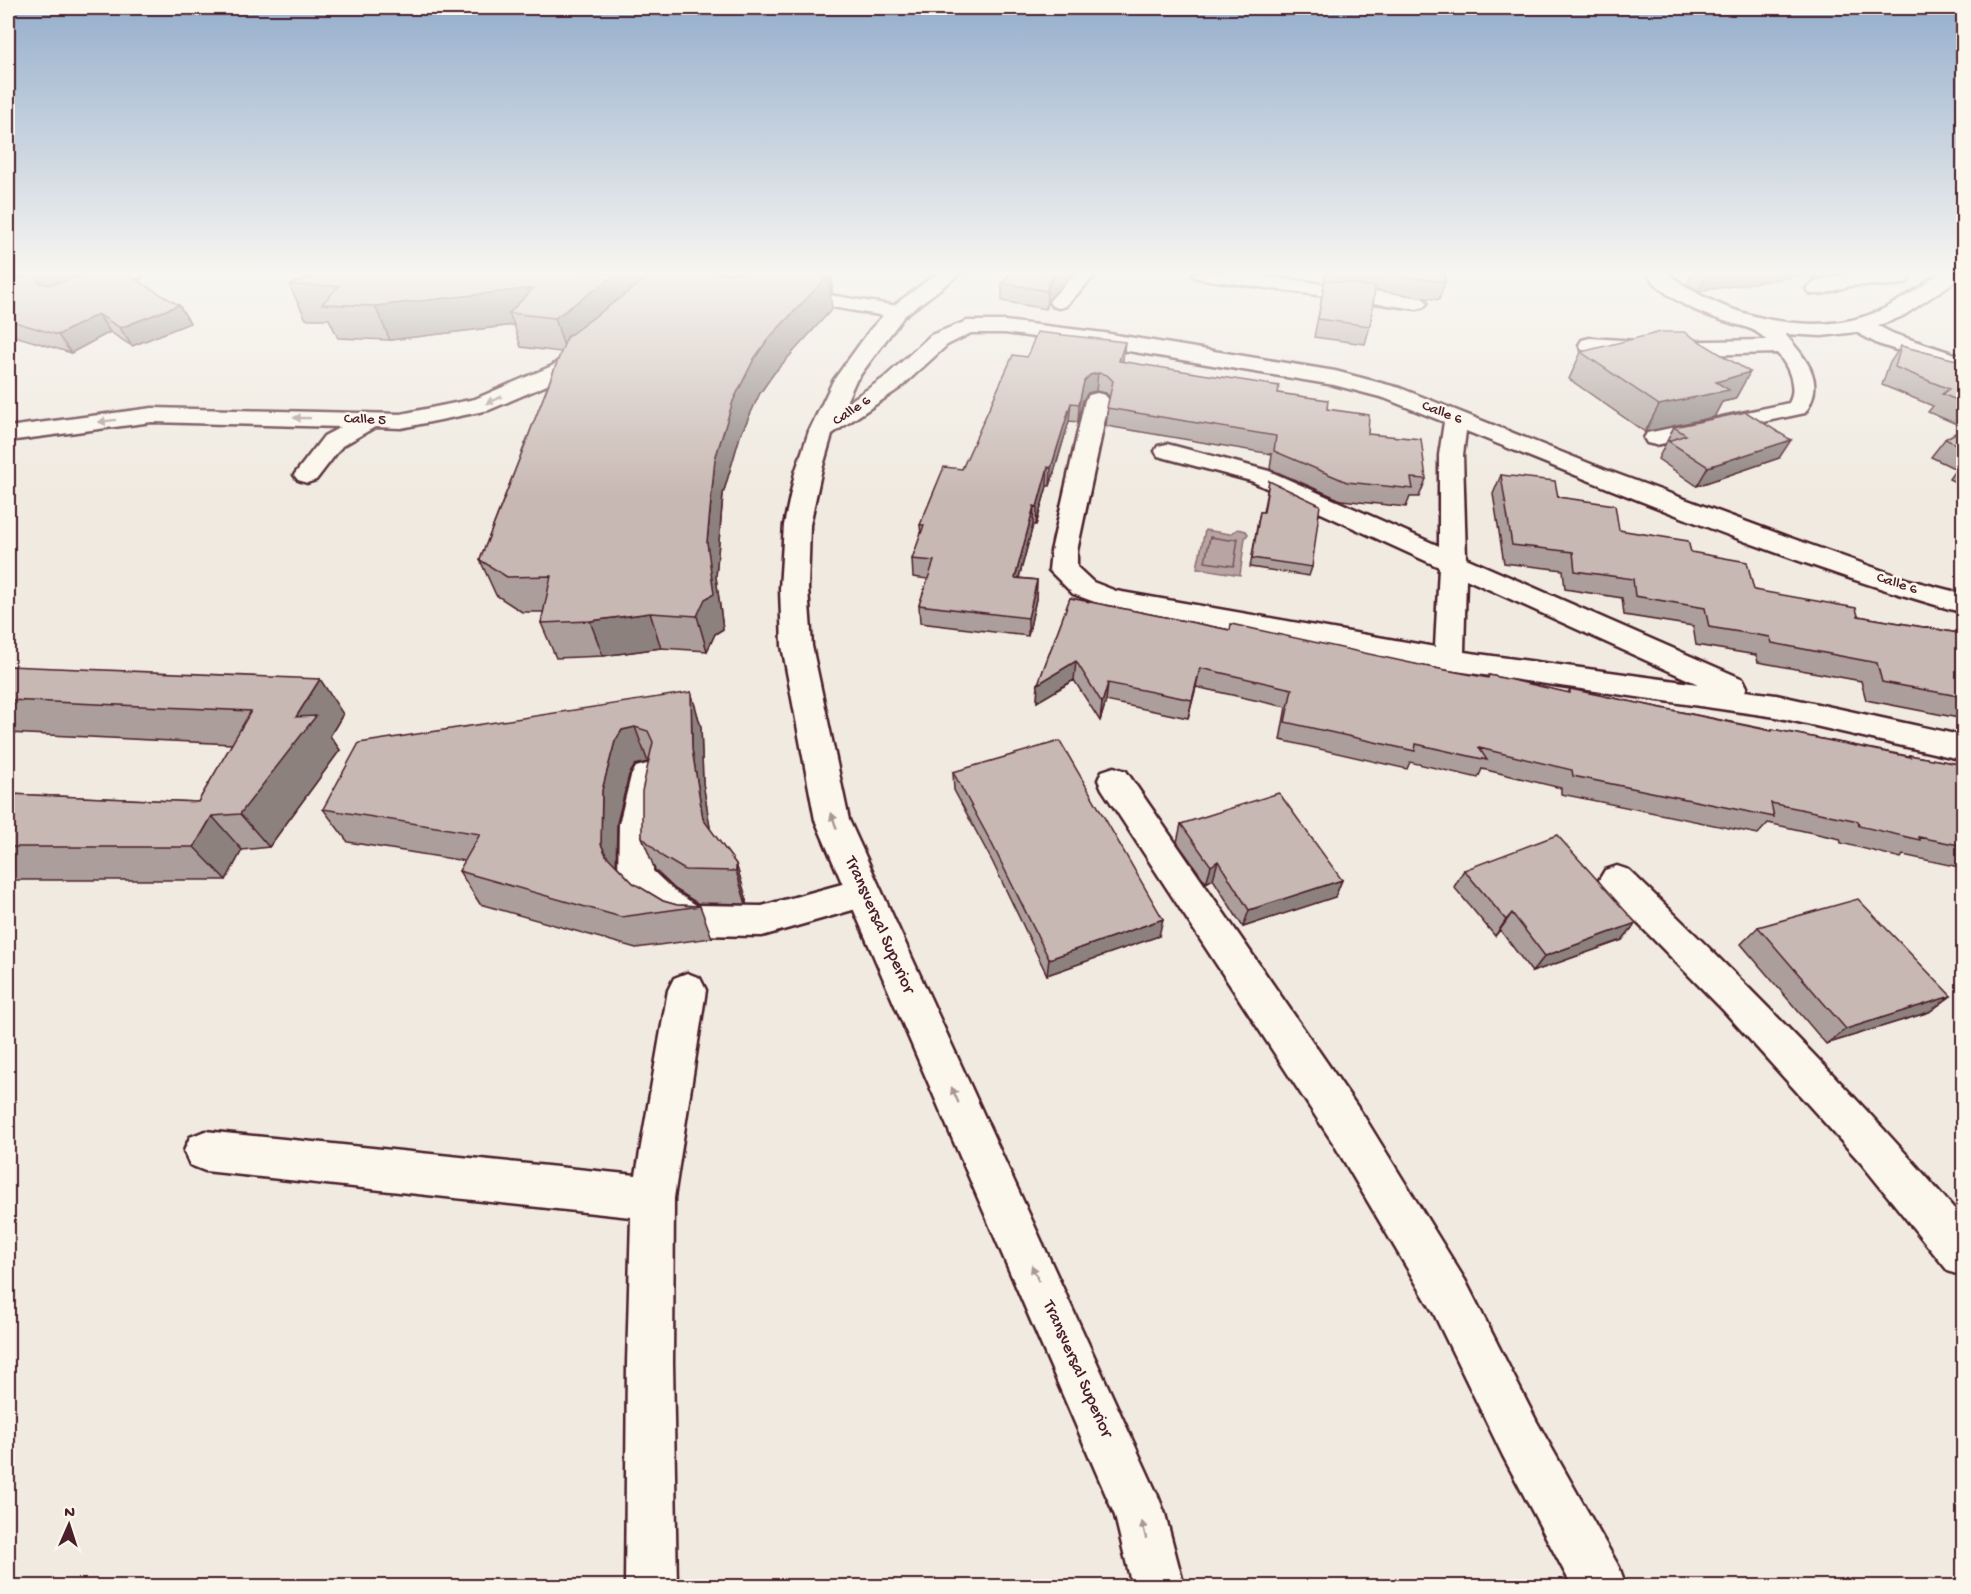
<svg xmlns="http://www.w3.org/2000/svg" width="1971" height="1594" viewBox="0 0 1971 1594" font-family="'Gochi Hand',sans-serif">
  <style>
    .water { fill: #b8a4a2; stroke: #8c6f72; stroke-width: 1.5 }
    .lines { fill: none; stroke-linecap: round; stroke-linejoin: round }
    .shore { stroke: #76545b; stroke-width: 1.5 }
    .minor-casing { stroke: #4a1f2b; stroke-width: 5 }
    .major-casing { stroke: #4a1f2b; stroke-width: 5 }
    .minor { fill: #fbf7ec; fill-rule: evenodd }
    .major { fill: #fbf7ec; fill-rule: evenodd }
    .wall { fill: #ac9e9a; stroke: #4a1f2b; stroke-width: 1.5 }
    .shaded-wall { fill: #8c817d; stroke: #4a1f2b; stroke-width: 1.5 }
    .building { fill: #c8b8b3; stroke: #4a1f2b; stroke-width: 1.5 }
    .oneway { fill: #ab9695 }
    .labels { text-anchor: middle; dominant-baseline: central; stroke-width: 5; stroke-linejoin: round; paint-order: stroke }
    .far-street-label { font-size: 15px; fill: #4a1f2b; stroke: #fbf7ec }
    .street-label { font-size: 18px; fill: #4a1f2b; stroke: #fbf7ec }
  </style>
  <rect width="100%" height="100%" fill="#f0eae0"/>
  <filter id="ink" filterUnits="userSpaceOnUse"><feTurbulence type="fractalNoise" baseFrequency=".0167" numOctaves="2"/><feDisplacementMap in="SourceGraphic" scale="12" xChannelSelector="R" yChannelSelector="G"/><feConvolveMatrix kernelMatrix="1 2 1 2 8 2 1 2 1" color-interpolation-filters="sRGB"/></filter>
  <g filter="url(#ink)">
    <!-- water -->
    <path class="water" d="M1238,529L1246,531L1248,534L1245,538L1240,575L1197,568L1205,530L1230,534Z"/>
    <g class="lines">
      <!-- shore -->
      <path class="shore" d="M1210,537L1229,540L1238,538L1234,566L1205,562Z"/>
      <!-- minor casing -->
      <g class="minor-casing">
        <path id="minor" d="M114,273H144L141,277L84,294L77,292L74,288L77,284Z
          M1076,273H1097L1066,306L1059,308L1052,306L1049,302L1052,298Z
          M1192,273H1243L1417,297L1424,299L1427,303L1424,307L1417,309L1202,279L1195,277Z
          M1647,273H1668C1719,317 1815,340 1879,311C1894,304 1908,295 1922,286C1927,282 1934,275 1941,273C1947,271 1957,273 1964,273L1961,277L1903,316L1878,326L1894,334L1964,357V372L1878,344L1856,332L1822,336L1785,334C1806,359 1827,381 1805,413L1656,445L1647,443L1644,438L1647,433L1789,403C1798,387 1788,365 1777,353L1653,356L1582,350L1579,345L1582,340L1590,338L1653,342L1766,340C1754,326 1738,326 1721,320C1694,311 1663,297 1647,273Z
          M1862,273L1906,275L1909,279L1906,283C1888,288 1868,283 1850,286C1836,289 1822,297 1809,293L1806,289C1813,278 1849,274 1862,273Z
          M786,288L897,306L904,308L908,312L904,316L897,318L779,298L776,294L779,290Z
          M967,321H1005L1104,333L1335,371L1400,388L1606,470L1788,537L1909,580L1964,594V613C1796,567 1628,496 1466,431L1463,455L1466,558L1743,679L1747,687L1745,691L1776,695L1964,736V760L1776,717L1449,670L1111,608L1073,594L1049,570L1051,551L1085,400L1089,395L1097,393L1105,395L1109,400L1077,551V567L1093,582L1116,591L1435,647L1439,567L1251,481L1158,456L1155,451L1158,446L1167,444L1269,471L1439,546V455L1444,422L1384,398L1334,385L1104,347L1005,333H971L947,345L900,388L829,436L821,438L813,436L809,431L813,426L884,378L931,335ZM1466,579L1698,684L1464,652Z
          M588,342L596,344L599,349L568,376L489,410L401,428L375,427L342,446L316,480L307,483L298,480L294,475L324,436L341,427L152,422L8,441V427L152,408L401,414L475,399L552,366L580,344Z
          M647,764L658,767L663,776L653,824V871L674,891L696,905L762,906L864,878L877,883L882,893L877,903L762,936L690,935L677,931L648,913L623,886L618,876L619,824L631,776L636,767Z
          M1114,767L1126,771L1365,1118L1465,1280L1537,1422L1619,1567L1626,1586H1572L1503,1456L1433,1312L1335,1146L1102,789L1098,780L1102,771Z
          M1617,866L1629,870C1746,983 1858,1096 1964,1220V1277L1948,1271L1861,1163L1724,1011L1605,890L1599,880L1605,870Z
          M687,973L700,978L706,990L674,1198L673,1363L677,1586H625L627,1363L631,1217L205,1171L190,1165L184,1151L190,1137L205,1131L636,1175L668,990L674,978Z"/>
      </g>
      <!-- major casing -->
      <g class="major-casing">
        <path id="major" d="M938,273H961L904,316L886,340L855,382L833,431L821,473L810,525L808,589L812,646L849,820L1158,1496L1165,1514L1184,1586H1132L1115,1516L815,820L782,646L780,589L784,525L795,473L809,431L833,381L870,330L890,308Z"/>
      </g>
      <!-- minor -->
      <use href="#minor" class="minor"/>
      <!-- major -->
      <use href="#major" class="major"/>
    </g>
    <!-- wall -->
    <path class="wall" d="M8,273L179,305L190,323L132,346L110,332L71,353L8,334Z
      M321,273H832V293H830L832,309L774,373L760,393L740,436L723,494L716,577L723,629L715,634L707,651L661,648L603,656L556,658L541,623L544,612H522L496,595L480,560L561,352L521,347L514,325L390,340L338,338L329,319H306L289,285Z
      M1010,273H1073L1047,301L1046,309L1002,301V283Z
      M1325,273H1445V282L1439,300L1375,290L1370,326L1365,344L1314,337L1325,282H1324Z
      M1693,273H1839L1812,281L1811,274L1699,291L1687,284Z
      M1901,346L1964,362V427L1928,412L1933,406L1882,385L1889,364Z
      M1581,352L1750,372L1735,399L1722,402L1714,417L1645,432L1569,379Z
      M1027,357L1123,362L1278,393L1327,409L1368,434L1426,479L1419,497H1410L1406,507L1341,500L1270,469L1272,454L1106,426L1109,397L1106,393L1096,391L1088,393L1083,400L1078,422L1069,421L1050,486H1047L1036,525H1033L1019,578L1037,580L1036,599L1028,636L920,623L919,605L928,579L913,577L912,559L921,535L920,525L962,469Z
      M1674,427L1779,458L1697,486L1658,459Z
      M1964,428V486L1949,479L1956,469L1931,457L1945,439Z
      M1501,475L1558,497L1619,530L1691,552L1754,590L1858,616L1964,634V719L1866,700L1861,681L1758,662L1756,655L1696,645L1693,626L1624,615L1622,598L1565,589L1563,570L1504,563L1493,494Z
      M1269,481L1312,567L1309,576L1250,567L1258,521L1260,512H1263Z
      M1070,598L1230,630L1429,667L1487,678L1489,675L1568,693L1570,689L1770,730L1772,729L1908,756L1909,755L1964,765V868L1903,855L1901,858L1841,843L1840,839L1768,823L1758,834L1561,794V788L1482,769L1478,778L1410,762L1407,769L1280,740L1286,707L1196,687L1188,718L1106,701L1100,721L1074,680L1037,702L1038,684Z
      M8,666L343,714L330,736L340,750L269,847L242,850L226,880H8V794L198,802L232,744L8,733Z
      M691,692L701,727L703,783L710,829L736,864L746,897V904L697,903L675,889L655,870L642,837L649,762H648L635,765L629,775L617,823L616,865L633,883L663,901L677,905L700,906L712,938L636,948L480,904L459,871L465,861L348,842L323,809Z
      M953,772L1159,936L1047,975L992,861L954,790Z
      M1181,824L1342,880L1335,897L1243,927L1213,879L1206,883L1177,842Z
      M1464,870L1636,923L1622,940L1532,972L1500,930L1495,936L1454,887Z
      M1758,927L1951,996L1929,1012L1826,1044L1741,944Z"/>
    <!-- shaded-wall -->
    <path class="shaded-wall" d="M8,273H107L52,289L8,286Z
      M618,273H659L566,353L555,318Z
      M830,273H832V293Z
      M1058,273H1073L1047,301L1046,309L1048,283Z
      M1708,273H1812L1811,274L1699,291Z
      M1818,273H1839L1812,281Z
      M828,276L832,309L774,373L760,393L740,436L723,494L716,577L723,629L715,634L707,651L697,616L707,542L715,459L733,401L754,359L768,339Z
      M534,288L509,313L514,325L390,340L375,306Z
      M179,305L190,323L132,346L120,328Z
      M98,314L110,332L71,353L58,335Z
      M1125,342L1123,360L1117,379L1119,361Z
      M1750,372L1735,399L1722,402L1714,417L1645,432L1659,405L1716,382Z
      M1098,373L1096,391L1088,393L1083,400L1078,422L1079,404L1084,381L1090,375Z
      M1071,403L1069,421L1050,486L1051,468Z
      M1791,440L1779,458L1697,486L1708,467Z
      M1048,467L1047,486L1036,525L1037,507Z
      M1034,506L1033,525L1014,596L1015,578Z
      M1037,580L1036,599L1028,636V618Z
      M650,613L661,648L603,656L590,621Z
      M1076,661L1074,680L1037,702L1038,684Z
      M1200,668L1196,687L1188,718L1192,700Z
      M320,679L343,714L330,736L340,750L269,847L240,814L296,717Z
      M1108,683L1106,701L1100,721L1102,703Z
      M691,692L701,727L703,783L714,852L703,819L692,749Z
      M635,727L648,762L635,765L629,775L617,823L616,877L601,844L602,790L615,741L622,730Z
      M212,816L242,850L226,880L194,847Z
      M1218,861L1213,879L1206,883L1211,866Z
      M736,864L746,897V904L736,871Z
      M1342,880L1335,897L1243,927L1249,910Z
      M1512,913L1500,930L1495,936L1506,920Z
      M1163,919L1159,936L1047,975L1049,959Z
      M1636,923L1622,940L1532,972L1545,956Z
      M1951,996L1929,1012L1826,1044L1846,1029Z"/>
    <!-- building -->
    <path class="building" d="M32,273H39L36,277L40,283L49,285L93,273H125L179,305L120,328L98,314L58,335L8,320V282Z
      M321,273H618L555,318L509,313L534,288L375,306L322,304L339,286L289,285Z
      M654,273H806L828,276L768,339L754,359L733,401L715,459L707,542L714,594L705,599L697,616L650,613L590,621L541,623L551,576L507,577L480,560L567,337Z
      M1010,273H1058L1048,283L1047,291L1002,283Z
      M1380,273H1445V282Z
      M1325,280L1375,287L1370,326L1318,319Z
      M1037,332L1125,342L1119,361L1279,386L1278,393L1328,400L1327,409L1369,415L1368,434L1421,439L1426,479L1411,478L1413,489L1347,482L1274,451L1276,436L1107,408L1113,381L1107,375L1098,373L1090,375L1084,381L1079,404L1071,403L1051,468L1048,467L1037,507L1034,506L1015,578L1037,580L1028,618L919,605L934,561L912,559L924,525H920L944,467L962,469L1013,355L1027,357Z
      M1661,332H1684L1750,372L1716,382L1729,390L1659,405L1581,352Z
      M1901,346L1964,362V403L1942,394L1949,389L1895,367Z
      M1746,412L1791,440L1708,467L1668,441L1686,435L1674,427Z
      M1964,428V448L1945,439Z
      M1501,475L1555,481L1558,497L1615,505L1619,530L1688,541L1691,552L1747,562L1754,590L1856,608L1858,616L1964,634V697L1882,682L1877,663L1772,643L1770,637L1709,627L1705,608L1635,596L1633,579L1575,571L1573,552L1512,545Z
      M1269,481L1320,505L1312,567L1252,558L1260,512H1264Z
      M1070,598L1230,630L1231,624L1429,667L1488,678L1489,675L1570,693V689L1772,731V729L1910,757L1909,755L1964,765V846L1919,837L1920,840L1859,826L1858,821L1771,803L1774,817L1573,776L1572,770L1479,748L1487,760L1416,744L1415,751L1285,722L1292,689L1200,668L1192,700L1108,683L1102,703L1076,661L1038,684Z
      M8,666L320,679L296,717L316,716L240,814L212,816L194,847H8V794L198,802L251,711L8,700Z
      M691,692L692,749L703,819L736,864V871L685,870L663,857L642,837V791L653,742L648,731L635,727L622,730L615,741L602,790L601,844L606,855L633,883L663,901L677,905L700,906L621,917L459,871L480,834L323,809L359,743Z
      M1060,741L1163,919L1049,959L992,844L953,772Z
      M1279,793L1342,880L1249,910L1218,861L1211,866L1181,824Z
      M1557,835L1636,923L1545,956L1512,913L1506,920L1464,870Z
      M1858,899L1951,996L1846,1029L1758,927Z"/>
    <!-- one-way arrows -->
    <defs><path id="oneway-solid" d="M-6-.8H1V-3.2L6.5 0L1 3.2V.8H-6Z" transform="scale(1.5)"/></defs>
    <g class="oneway">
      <use href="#oneway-solid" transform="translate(494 400) rotate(156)"/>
      <use href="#oneway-solid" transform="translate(302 418) rotate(-179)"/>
      <use href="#oneway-solid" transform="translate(107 421) rotate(173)"/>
      <use href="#oneway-solid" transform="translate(834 821) rotate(-108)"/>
      <use href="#oneway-solid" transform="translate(955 1095) rotate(-114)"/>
      <use href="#oneway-solid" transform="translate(1035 1273) rotate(-114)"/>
      <use href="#oneway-solid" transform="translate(1144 1530) rotate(-104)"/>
    </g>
  </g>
  <!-- sky -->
  <linearGradient id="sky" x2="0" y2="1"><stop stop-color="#95aecc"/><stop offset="0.55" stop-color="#f8f6f1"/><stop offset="1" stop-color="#f8f6f1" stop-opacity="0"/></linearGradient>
  <rect width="1971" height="496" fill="url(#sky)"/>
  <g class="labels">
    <!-- far-street labels -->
    <g class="far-street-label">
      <text transform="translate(852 411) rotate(-34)">Calle 6</text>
      <text transform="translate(1442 413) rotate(21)">Calle 6</text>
      <text transform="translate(365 420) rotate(2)">Calle 5</text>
      <text transform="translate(1897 584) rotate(18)">Calle 6</text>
    </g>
    <!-- street labels -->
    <g class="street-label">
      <text transform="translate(879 925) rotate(66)">Transversal Superior</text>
      <text transform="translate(1077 1369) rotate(66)">Transversal Superior</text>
    </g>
  </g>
  <!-- margin -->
  <rect width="1971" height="1594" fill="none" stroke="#fbf7ec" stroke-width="30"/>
  <rect x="15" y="15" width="1941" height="1564" fill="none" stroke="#4a1f2b" stroke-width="2" filter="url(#ink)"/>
  <!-- north arrow -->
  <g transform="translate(69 1525) rotate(3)" stroke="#fbf7ec" stroke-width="4.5" paint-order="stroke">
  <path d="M0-4.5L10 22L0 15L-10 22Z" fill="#4a1f2b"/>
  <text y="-9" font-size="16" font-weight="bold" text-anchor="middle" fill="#4a1f2b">N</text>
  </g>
</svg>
